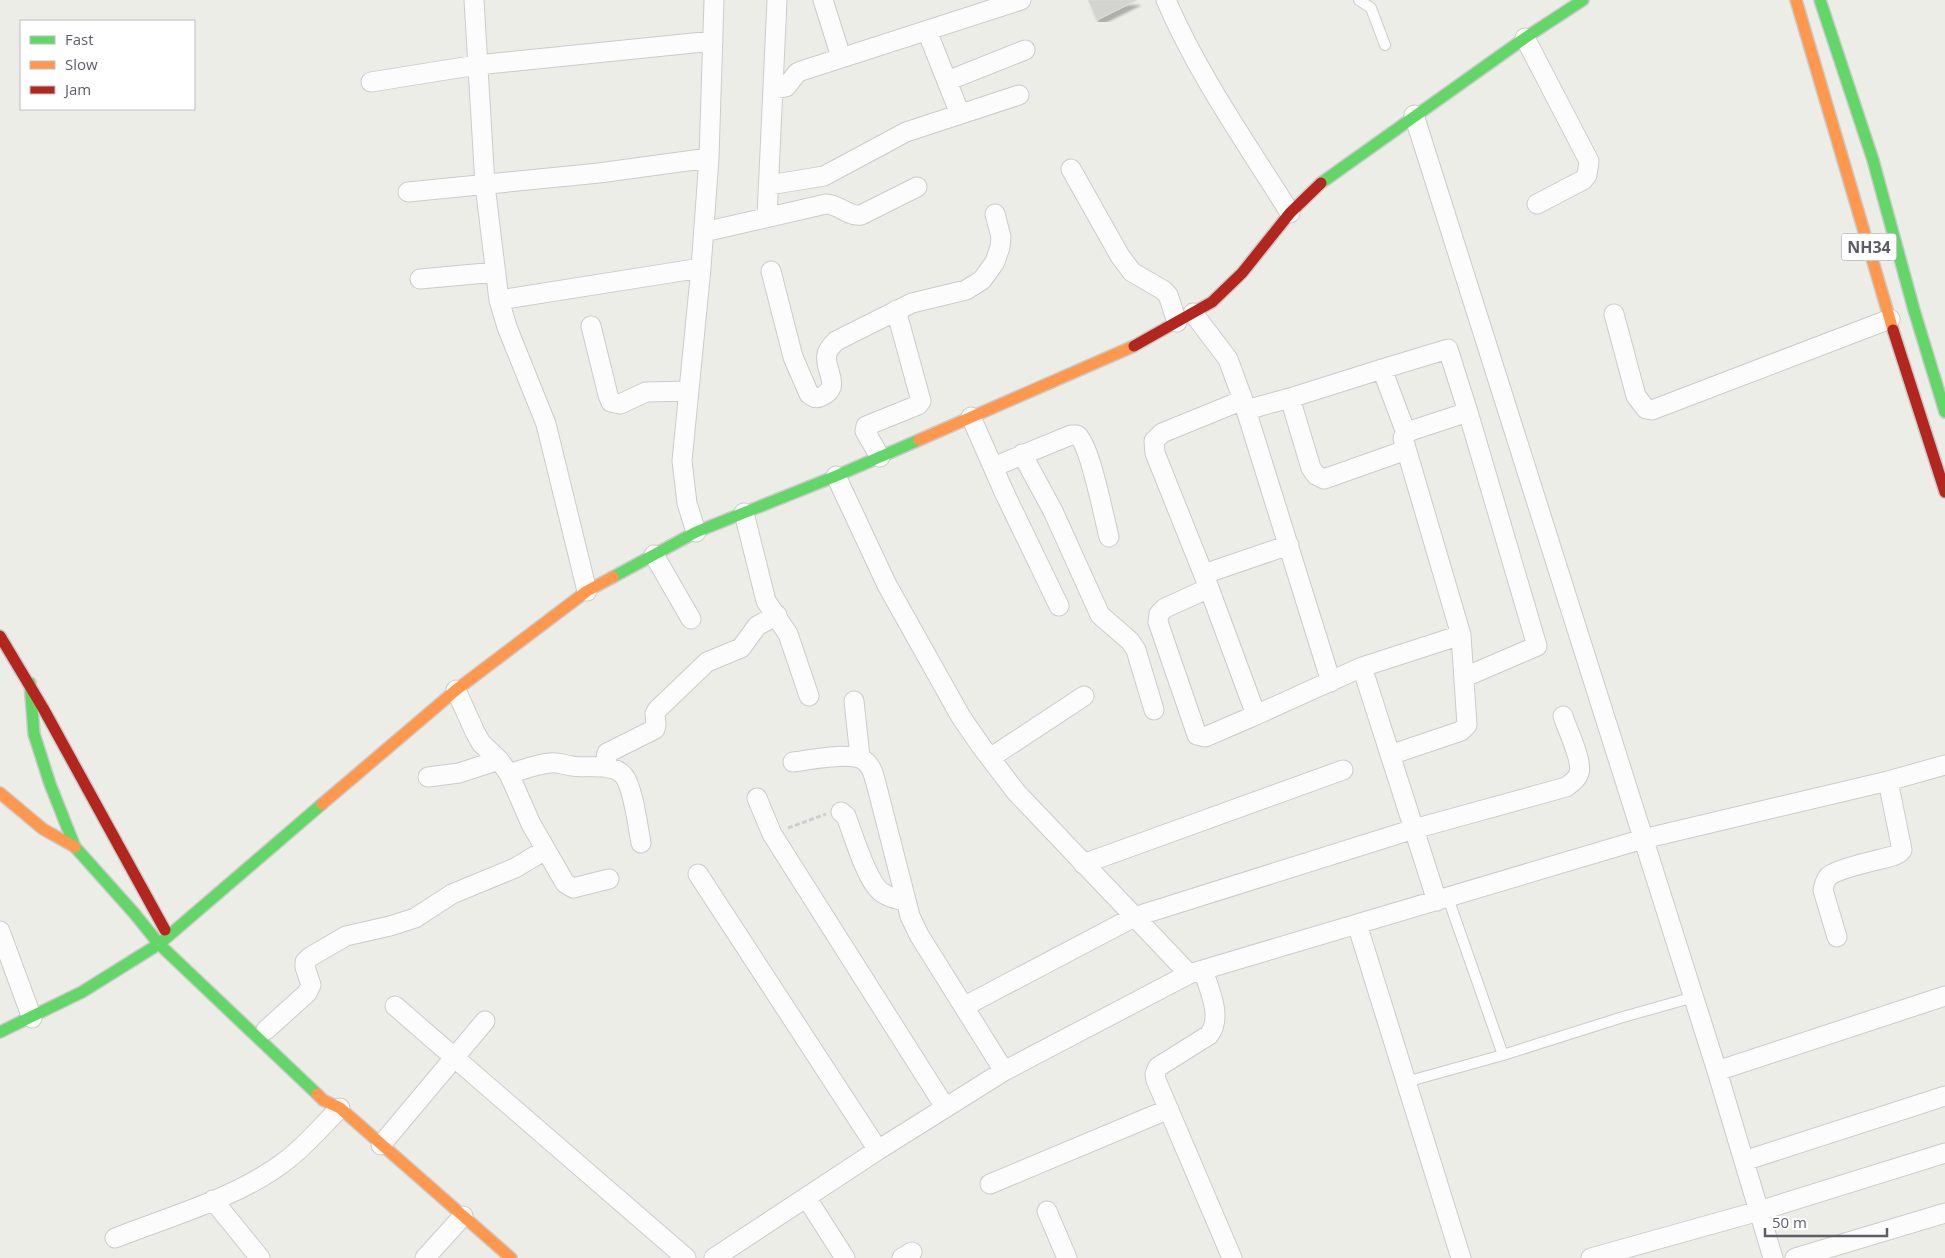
<svg xmlns="http://www.w3.org/2000/svg" width="1945" height="1258" viewBox="0 0 1945 1258" font-family="'Open Sans',sans-serif">
  <style>
    .building { fill: #d3d4d0; stroke: #dcdcd7; filter: url(#shadow) }
    .lines { fill: none; stroke-linecap: round; stroke-linejoin: round }
    .lane-casing { stroke: #cbcbcb; stroke-width: 12 }
    .street-casing { stroke: #cbcbcb; stroke-width: 21 }
    .fast-casing { stroke: #cacacb; stroke-width: 14 }
    .slow-casing { stroke: #cacacb; stroke-width: 14 }
    .jam-casing { stroke: #cacacb; stroke-width: 14 }
    .path { stroke: #cbcfcf; stroke-width: 3; stroke-dasharray: 5 2.5; stroke-linecap: butt }
    .lane { stroke: #fcfcfc; stroke-width: 10 }
    .street { stroke: #fcfcfc; stroke-width: 19 }
    .fast { stroke: #63d668; stroke-width: 11 }
    .slow { stroke: #ff974d; stroke-width: 11 }
    .jam { stroke: #b3261e; stroke-width: 11 }
    .labels { text-anchor: middle; dominant-baseline: central; stroke-width: 4; stroke-linejoin: round; paint-order: stroke }
    .shield { fill: #fff; stroke: #8e8e94; stroke-width: 1 }
    .shield-label { font-size: 16px; font-weight: bold; fill: #5d5d66 }
  </style>
  <defs>
    <filter id="shadow"><feDropShadow dx="3" dy="5.5" stdDeviation="1" flood-color="#0004"/></filter>
  </defs>
  <rect width="100%" height="100%" fill="#edede8"/>
  <!-- building -->
  <path class="building" d="M1088,0H1137L1097,20Z"/>
  <g class="lines">
    <!-- lane casing -->
    <g class="lane-casing">
      <path id="lane" d="M1359,0L1371,8L1385,45
        M1448,898L1503,1055
        M1406,1082L1503,1055L1623,1017L1694,997"/>
    </g>
    <!-- street casing -->
    <g class="street-casing">
      <path id="street" d="M474,0L485,185L499,300L507,327L546,424L587,591
        M823,0L841,57
        M1166,0C1198,75 1247,144 1290,213
        M927,31L960,114
        M1525,38L1589,161L1587,175L1583,180L1537,204
        M947,81L1025,50
        M371,82L477,65L713,41
        M774,89L786,87L797,73L801,71L1021,0
        M1414,115L1717,1071L1773,1258
        M1071,169L1120,256L1132,272L1163,290L1168,295L1177,322
        M769,185L824,176L906,132L1019,95
        M408,192L599,173L709,158
        M767,217L777,0
        M704,232L826,204C839,204 848,217 861,215L917,187
        M771,271L793,357L809,394C813,397 815,399 820,397C844,387 823,370 827,354C828,349 832,345 836,341L912,303L966,290L982,280L995,262L1000,247L1001,237L995,214
        M420,279L496,272
        M499,300L701,268
        M1193,313L1228,359L1243,400L1162,433L1154,441L1155,453L1209,588
        M1614,314L1636,396L1646,409L1652,410L1890,319
        M591,326L608,395L611,402L620,404L646,392L689,391
        M1382,369L1448,349L1468,412
        M1243,400L1246,410L1290,398
        M1246,410L1331,682
        M971,417L1004,492L1059,606
        M1406,433L1382,369L1290,398L1311,468L1316,475L1324,479L1406,450
        M1022,454L1053,511L1100,615L1130,641L1136,650L1154,710
        M880,457L865,431L866,426L918,405L921,401L896,310
        M993,467L1071,435H1077C1090,444 1104,518 1109,537
        M836,476L887,585L961,717L981,746L1016,792L1189,974
        M744,513L766,601L788,634L809,696
        M696,532L687,503L682,461L701,268L709,158L714,0
        M654,555L691,619
        M1204,574L1289,545
        M456,690L475,732L481,743L499,760L509,774L531,824L565,883L573,888L609,879
        M854,701L860,757
        M1256,715L1205,737L1197,735L1158,622L1159,614L1165,608L1209,588L1256,715L1362,667
        M1390,755L1461,731L1467,725L1461,635
        M990,758L1084,696
        M793,762C811,760 854,750 866,762C874,769 875,781 878,791L910,916L919,935L1004,1071
        M608,768L606,758L607,753L655,729L656,725L655,714L657,710L707,662L741,648L757,626L777,615
        M509,774C522,770 536,764 550,763C557,762 565,765 572,766C587,769 613,762 624,776C633,787 638,827 641,843
        M428,777L459,773L499,760
        M757,798L772,834L945,1107
        M841,812L846,816C853,834 866,879 880,891C887,897 896,899 905,901
        M1083,864L1343,770
        M698,874L878,1150
        M1437,901L1362,667L1461,635L1403,438L1406,433L1413,430L1468,412L1537,646L1465,677
        M1357,924L1461,1258
        M0,931L32,1018
        M1837,937L1823,890C1824,885 1825,880 1829,876C1839,868 1879,860 1893,856L1899,853L1902,850L1888,781
        M1203,970C1209,989 1223,1017 1209,1035L1158,1067L1155,1074L1156,1080L1232,1258
        M395,1006L686,1258
        M965,1006L1134,917L1414,829L1566,787C1571,783 1577,780 1579,773C1583,761 1567,729 1563,716
        M266,1030L307,993L311,985L305,967V962L310,957L346,936L390,926L415,918L452,894L515,868L545,850
        M1717,1071L1945,996
        M381,1145L485,1021
        M1744,1161L1945,1096
        M990,1184L1169,1109
        M806,1197L845,1258
        M213,1200L260,1258
        M1047,1211L1067,1258
        M115,1238C171,1216 240,1197 288,1159C307,1144 323,1125 340,1108
        M425,1258L463,1216
        M714,1258L878,1150L1004,1071L1189,974L1643,839L1888,781L1945,765
        M902,1258L912,1252
        M1591,1258L1759,1211L1945,1153
        M1795,1258L1945,1213"/>
    </g>
    <!-- fast casing -->
    <g class="fast-casing">
      <path id="fast" d="M1820,0L1873,160L1914,310L1945,412
        M1321,183L1525,38L1583,0
        M613,577L696,532L836,476L919,440
        M30,683L34,734L50,784L75,847L134,913L159,944L317,1094
        M0,1032L82,992L159,944L322,804"/>
    </g>
    <!-- slow casing -->
    <g class="slow-casing">
      <path id="slow" d="M1796,0L1893,330
        M919,440L1134,346
        M0,793L43,829L75,847
        M322,804L456,690L587,591L613,577
        M317,1094L323,1100L340,1108L511,1258"/>
    </g>
    <!-- jam casing -->
    <g class="jam-casing">
      <path id="jam" d="M1893,330L1945,492
        M1134,346L1212,302L1242,273L1290,213L1321,183
        M0,636L43,708L165,930"/>
    </g>
    <!-- path -->
    <path class="path" d="M788,828L826,814"/>
    <!-- lane -->
    <use href="#lane" class="lane"/>
    <!-- street -->
    <use href="#street" class="street"/>
    <!-- fast -->
    <use href="#fast" class="fast"/>
    <!-- slow -->
    <use href="#slow" class="slow"/>
    <!-- jam -->
    <use href="#jam" class="jam"/>
  </g>
  <g class="labels">
    <!-- shield labels -->
    <rect class="shield" x="1841.5" y="233.5" width="55" height="27" rx="4"/>
    <g class="shield-label">
      <text x="1869" y="247">NH34</text>
    </g>
  </g>
  <!-- legend -->
  <rect x="20" y="20" width="175" height="90" fill="#ffffff" stroke="#bebec2"/>
  <rect x="30" y="36" width="25" height="8" fill="#63d668" stroke="#bebec2"/>
  <text x="65" y="45" font-size="15" fill="#5d5d66">Fast</text>
  <rect x="30" y="61" width="25" height="8" fill="#ff974d" stroke="#bebec2"/>
  <text x="65" y="70" font-size="15" fill="#5d5d66">Slow</text>
  <rect x="30" y="86" width="25" height="8" fill="#b3261e" stroke="#bebec2"/>
  <text x="65" y="95" font-size="15" fill="#5d5d66">Jam</text>
  <!-- scale -->
  <path d="M1765 1228v8h122v-8" fill="none" stroke="#5d5d66" stroke-width="2.5"/>
  <text x="1772" y="1228" font-size="15" fill="#5d5d66" stroke="#ffffff" stroke-width="4" paint-order="stroke">50 m</text>
</svg>
